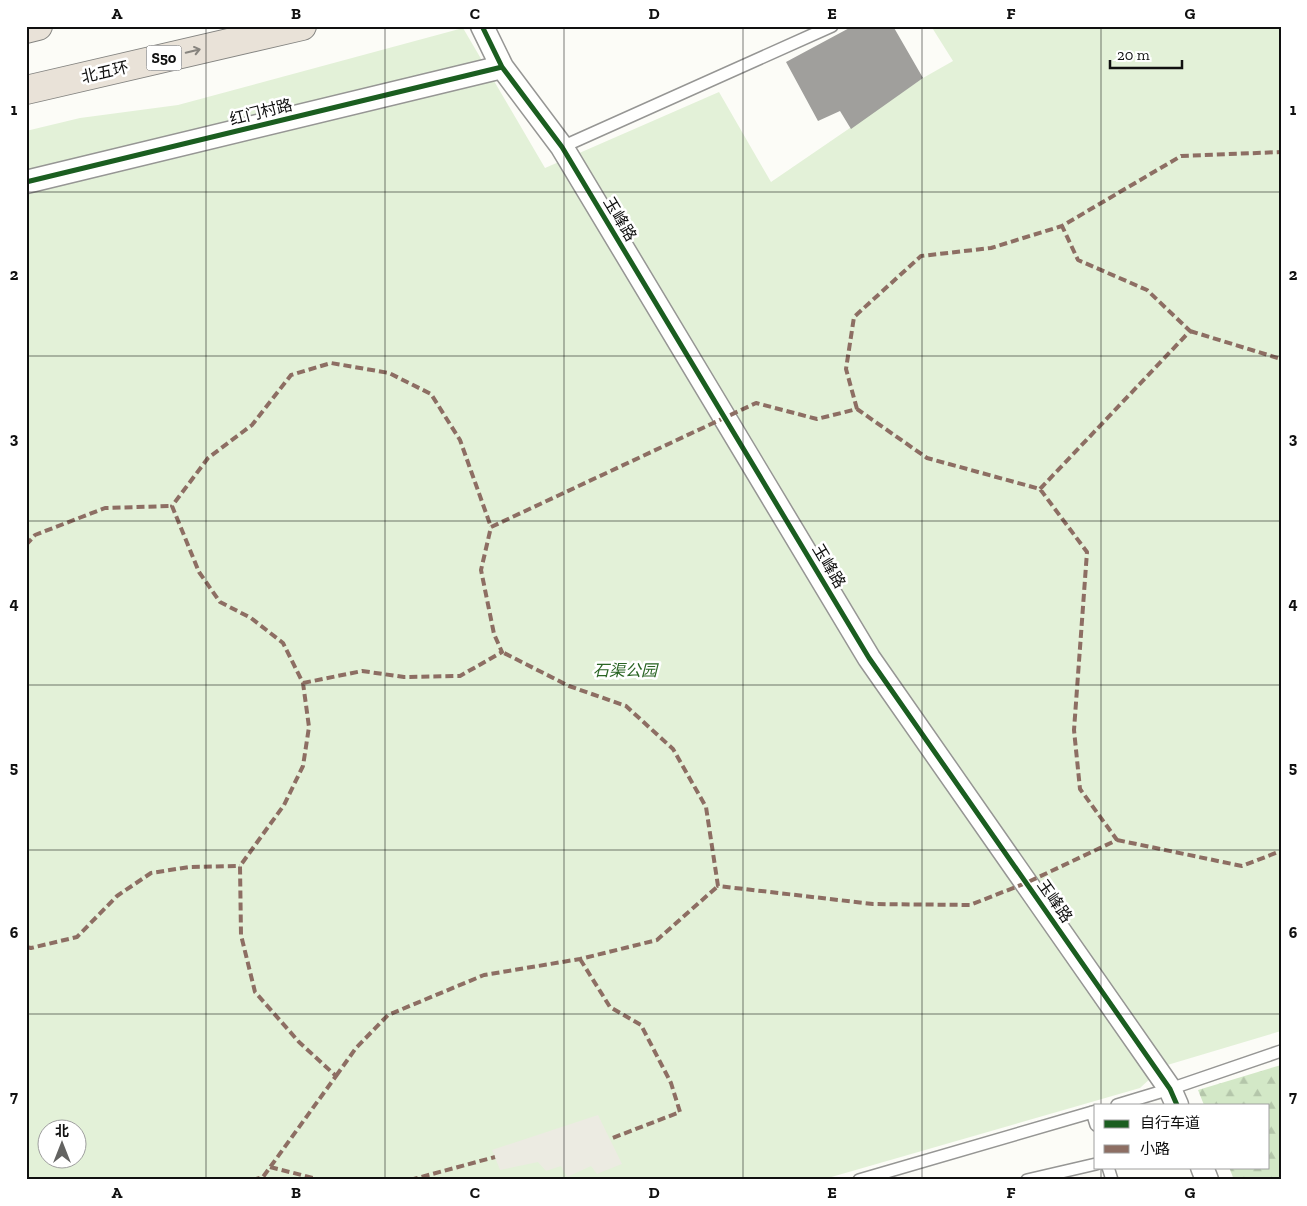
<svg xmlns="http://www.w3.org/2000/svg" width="1307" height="1206" viewBox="0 0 1307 1206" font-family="'Zilla Slab','Noto Sans SC',serif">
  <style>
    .forest { fill: url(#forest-firs) }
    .park { fill: #e3f1d8; fill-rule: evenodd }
    .plaza { fill: #ecebe2 }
    .building { fill: #a09f9c }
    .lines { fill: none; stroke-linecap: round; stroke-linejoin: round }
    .lane-casing { stroke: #969694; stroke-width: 14 }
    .street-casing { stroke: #969694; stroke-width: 25 }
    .highway-casing { stroke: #848481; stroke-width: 30 }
    .lane { stroke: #fffffe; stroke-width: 11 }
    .street { stroke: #fffffe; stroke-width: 22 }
    .highway { stroke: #e9e2d8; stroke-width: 28 }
    .quiet { stroke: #8d6e63; stroke-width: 4; stroke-dasharray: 8 4; stroke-linecap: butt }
    .cycleway-casing { stroke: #fff; stroke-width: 8 }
    .cycleway { stroke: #1b5e20; stroke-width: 5 }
    .oneway { stroke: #87847e }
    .grid { fill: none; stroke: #101010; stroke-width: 1; stroke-opacity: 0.55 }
    .labels { text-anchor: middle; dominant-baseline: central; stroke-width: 5; stroke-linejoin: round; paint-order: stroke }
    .shield { fill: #fff; stroke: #585858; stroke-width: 1 }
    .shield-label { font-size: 15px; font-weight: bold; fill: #101010 }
    .street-label { font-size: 16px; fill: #101010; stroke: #fff }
    .park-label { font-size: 16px; font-style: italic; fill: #2a6524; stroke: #fff }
    .neatline { fill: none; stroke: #101010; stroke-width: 2 }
    .grid-label { font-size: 16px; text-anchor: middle; font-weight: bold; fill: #101010 }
  </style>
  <defs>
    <pattern id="forest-firs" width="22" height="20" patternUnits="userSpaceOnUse" patternTransform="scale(1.25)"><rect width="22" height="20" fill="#d3e8c7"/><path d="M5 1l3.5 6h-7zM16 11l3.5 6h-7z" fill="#b4c6aa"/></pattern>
  </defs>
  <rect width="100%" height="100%" fill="#fcfcf7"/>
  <!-- forest -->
  <path class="forest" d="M1281,1065V1180H1234L1229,1167H1268V1105H1204L1198,1090Z"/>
  <!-- park -->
  <path class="park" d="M931,26H1281V1031L1164,1066L1140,1088L821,1180H26V131L80,118L178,105L463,28L545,168L719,92L771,182L923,78L953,61ZM48,1128H78V1158H48Z"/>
  <!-- plaza -->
  <path class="plaza" d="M598,1115L622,1164L597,1174L591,1166L567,1177L561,1166L546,1171L538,1162L500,1170L492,1150Z"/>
  <!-- building -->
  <path class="building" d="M853,26H893L923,78L851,129L840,111L818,121L786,62Z"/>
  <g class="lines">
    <!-- lane casing -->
    <g class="lane-casing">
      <path id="lane" d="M562,147L832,26
        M1117,1105L1170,1089L1281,1051
        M1092,1112L1096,1125
        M1108,1167L1112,1180
        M859,1180L1096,1111
        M1027,1180L1096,1164"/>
    </g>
    <!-- street casing -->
    <g class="street-casing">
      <path id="street" d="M482,26L502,67L562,147L869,658L1170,1089L1177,1105
        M26,182L502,67
        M1202,1167L1207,1180"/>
    </g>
    <!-- highway casing -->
    <g class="highway-casing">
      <path id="highway" d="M26,29L38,26
        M26,90L302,26"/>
    </g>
    <!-- lane -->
    <use href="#lane" class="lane"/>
    <!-- street -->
    <use href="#street" class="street"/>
    <!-- highway -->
    <use href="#highway" class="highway"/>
    <!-- quiet -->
    <path class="quiet" d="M1190,331L1281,359
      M857,409L846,369L854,317L921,256L991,248L1062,226
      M1040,489L1190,331L1147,290L1078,260L1062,226L1181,156L1281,152
      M26,545L35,535L105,508L172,506
      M303,683L362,671L404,677L460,676L502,652L494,634L481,570L491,527
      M1117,840L1242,866L1281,851
      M26,947L31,948L77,937L117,896L151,873L189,867L240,866
      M580,959L610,1007L641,1025L671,1083L680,1112L610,1139
      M336,1076L356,1048L388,1015L484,975L580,959L657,940L718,886
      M270,1167L321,1180
      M252,1180L263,1177L336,1076L299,1042L255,992L241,935L240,866L284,805L303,766L309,727L303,683L283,643L251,618L220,602L199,572L172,506L208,458L252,425L291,375L331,363L389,373L431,394L460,440L491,527L756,403L817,419L857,409L927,458L1040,489L1087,552L1074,730L1080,789L1117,840L1026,883L970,905L873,904L718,886L706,807L673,749L626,706L569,686L502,652
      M410,1180L495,1157"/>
    <!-- cycleway casing -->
    <g class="cycleway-casing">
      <path id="cycleway" d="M482,26L502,67L562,147L869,658L1170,1089L1177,1105
        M26,182L502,67"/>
    </g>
    <!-- cycleway -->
    <use href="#cycleway" class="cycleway"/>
  </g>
  <!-- one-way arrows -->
  <defs><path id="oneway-shaft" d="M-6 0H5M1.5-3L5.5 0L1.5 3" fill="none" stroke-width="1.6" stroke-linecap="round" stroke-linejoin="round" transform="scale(1.25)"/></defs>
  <use class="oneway" href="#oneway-shaft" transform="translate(193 51) rotate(-13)"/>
  <!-- grid -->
  <path class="grid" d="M206,26V1180M385,26V1180M564,26V1180M743,26V1180M922,26V1180M1101,26V1105M26,192H1281M26,356H1281M26,521H1281M26,685H1281M26,850H1281M26,1014H1281M1101,1167V1180"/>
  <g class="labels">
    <!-- shield labels -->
    <rect class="shield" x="146.5" y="45.5" width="35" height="25" rx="4"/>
    <g class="shield-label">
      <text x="164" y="58">S50</text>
    </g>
    <!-- street labels -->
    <g class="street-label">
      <text transform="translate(105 72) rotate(-13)">北五环</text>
      <text transform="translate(261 112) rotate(-14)">红门村路</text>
      <text transform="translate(620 219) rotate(59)">玉峰路</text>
      <text transform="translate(829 566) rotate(59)">玉峰路</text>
      <text transform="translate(1055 901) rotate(55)">玉峰路</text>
    </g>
    <!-- park labels -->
    <g class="park-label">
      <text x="625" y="670">石渠公园</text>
    </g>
  </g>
  <!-- border -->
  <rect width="1307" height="1206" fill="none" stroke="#ffffff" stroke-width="55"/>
  <!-- legend -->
  <rect x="1094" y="1104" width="175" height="65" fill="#ffffff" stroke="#9f9f9f"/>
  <rect x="1104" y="1120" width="25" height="8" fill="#1b5e20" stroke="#9f9f9f"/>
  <text x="1140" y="1128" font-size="15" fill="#101010">自行车道</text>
  <rect x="1104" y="1145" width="25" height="8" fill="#8d6e63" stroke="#9f9f9f"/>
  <text x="1140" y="1154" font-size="15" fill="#101010">小路</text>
  <!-- north arrow -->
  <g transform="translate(62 1144)"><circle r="24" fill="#ffffff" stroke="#9f9f9f"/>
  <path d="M0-4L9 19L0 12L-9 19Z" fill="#636361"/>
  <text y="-8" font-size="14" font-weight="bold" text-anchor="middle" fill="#101010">北</text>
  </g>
  <!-- scale -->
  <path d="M1110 60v8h72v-8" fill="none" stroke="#101010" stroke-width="2.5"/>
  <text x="1117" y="60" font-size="15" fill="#101010" stroke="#ffffff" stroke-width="4" paint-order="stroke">20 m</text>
  <rect x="28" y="28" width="1252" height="1150" class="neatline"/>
  <g class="grid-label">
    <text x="117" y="19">A</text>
    <text x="296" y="19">B</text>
    <text x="475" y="19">C</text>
    <text x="654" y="19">D</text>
    <text x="832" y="19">E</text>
    <text x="1011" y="19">F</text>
    <text x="1190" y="19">G</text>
    <text x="14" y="115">1</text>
    <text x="1293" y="115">1</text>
    <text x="14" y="280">2</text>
    <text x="1293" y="280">2</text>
    <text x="14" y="444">3</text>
    <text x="1293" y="444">3</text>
    <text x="14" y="609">4</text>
    <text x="1293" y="609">4</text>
    <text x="14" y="773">5</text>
    <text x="1293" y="773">5</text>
    <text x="14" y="938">6</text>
    <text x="1293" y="938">6</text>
    <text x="14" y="1102">7</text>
    <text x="1293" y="1102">7</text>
    <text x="117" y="1198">A</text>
    <text x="296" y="1198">B</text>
    <text x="475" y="1198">C</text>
    <text x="654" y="1198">D</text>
    <text x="832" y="1198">E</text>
    <text x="1011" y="1198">F</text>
    <text x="1190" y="1198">G</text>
  </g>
</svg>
